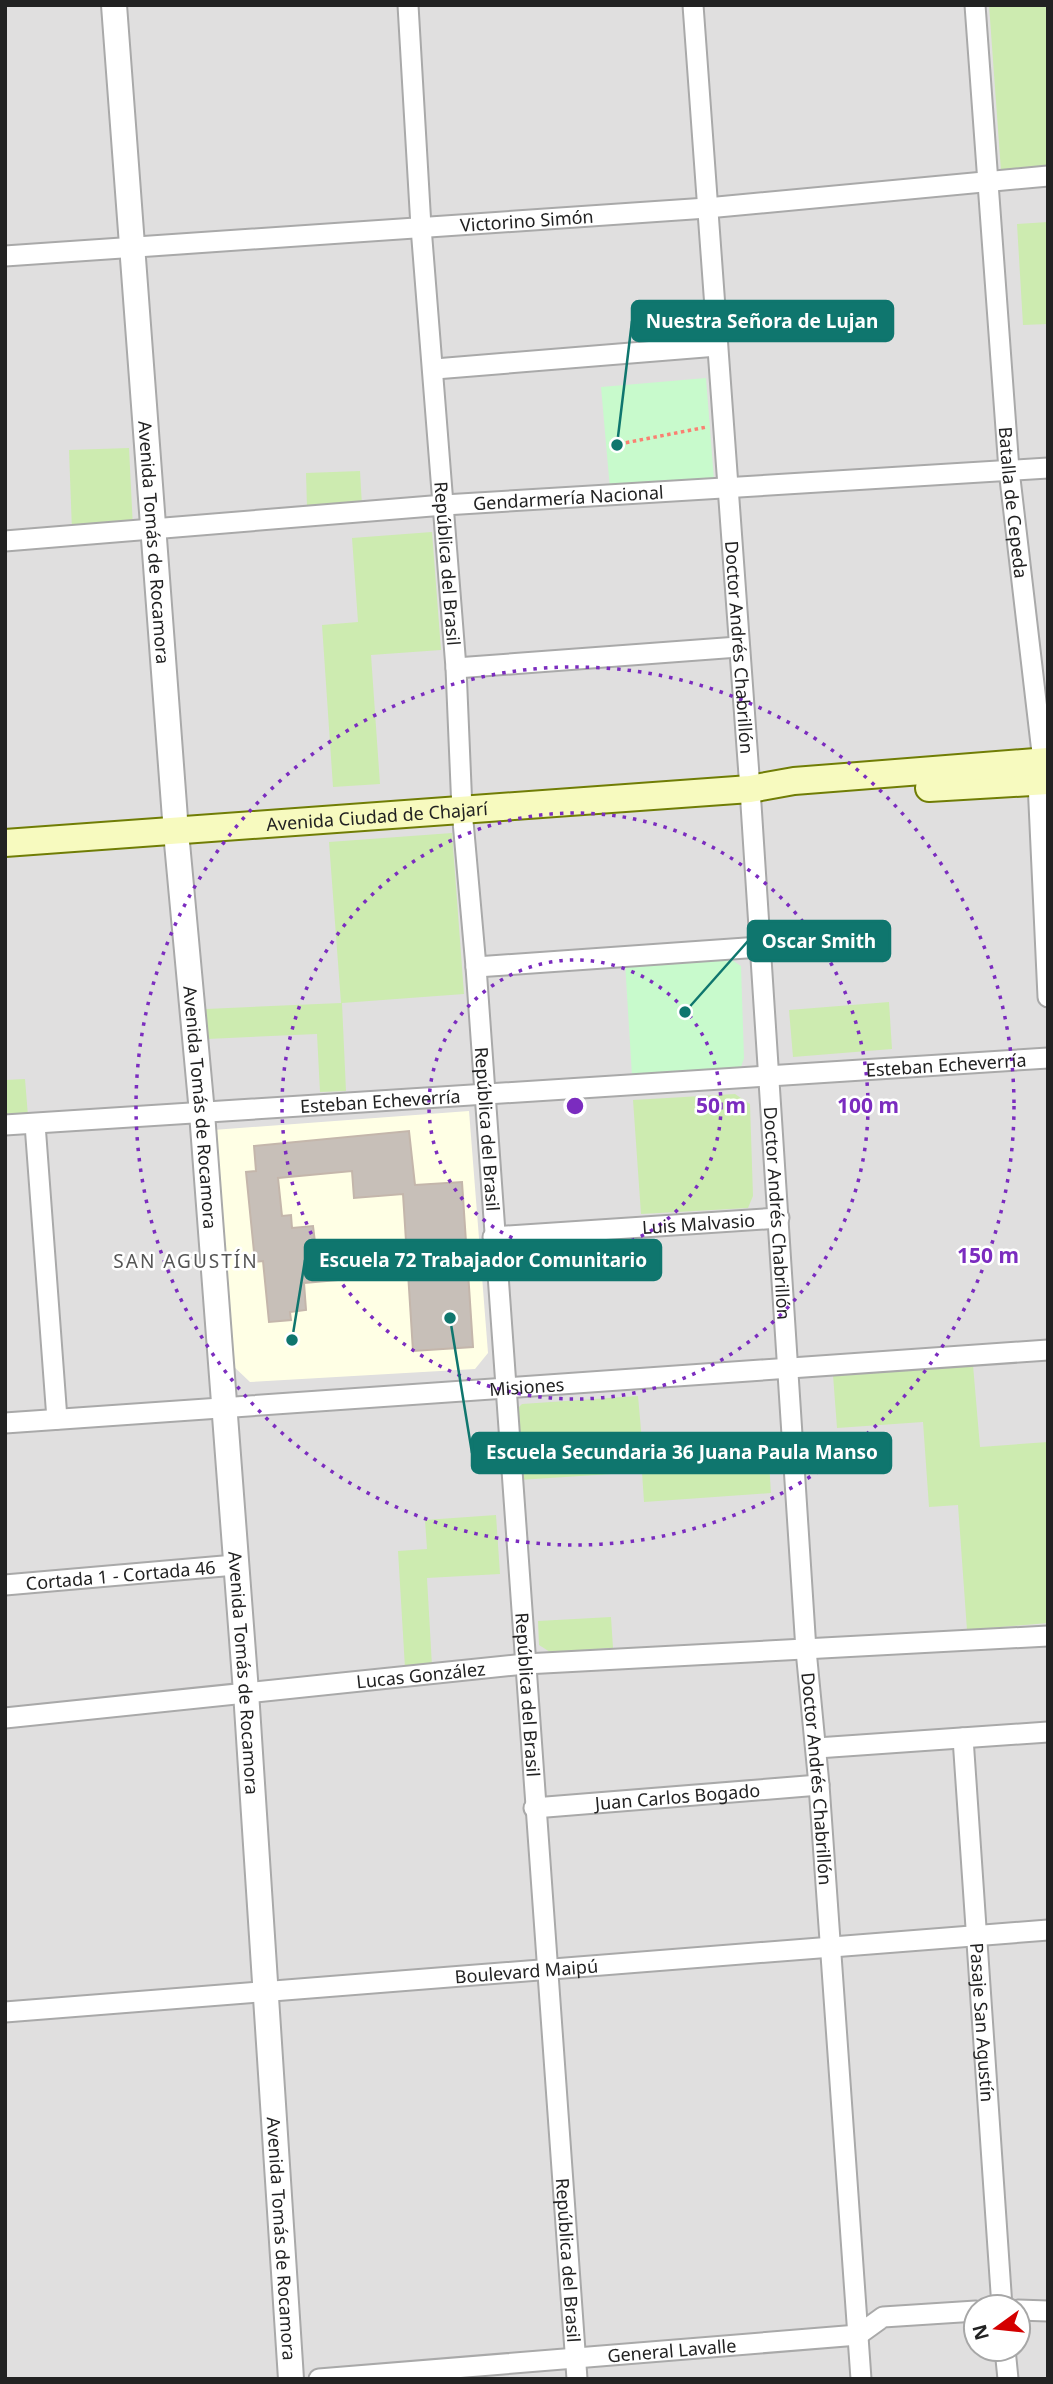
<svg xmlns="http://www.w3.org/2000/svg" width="1053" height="2384" viewBox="0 0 1053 2384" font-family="'Noto Sans',sans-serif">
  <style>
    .residential { fill: #e0dfdf; fill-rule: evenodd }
    .education { fill: #ffffe5 }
    .grass { fill: #cdebb0 }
    .park { fill: #c8facc }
    .building { fill: #c7bfb8; stroke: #c4b6ab; stroke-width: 2 }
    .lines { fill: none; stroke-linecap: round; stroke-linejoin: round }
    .minor-casing { stroke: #a9a9a9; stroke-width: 23 }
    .tertiary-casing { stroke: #a9a9a9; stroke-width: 28 }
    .secondary-casing { stroke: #707d05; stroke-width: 30 }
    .path { stroke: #fa8072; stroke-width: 3.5; stroke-dasharray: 3.5 3.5; stroke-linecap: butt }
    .minor { stroke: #fff; stroke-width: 19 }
    .tertiary { stroke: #fff; stroke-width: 24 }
    .secondary { stroke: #f7fabf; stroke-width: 26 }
    .ring { fill: none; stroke: #7b2cbf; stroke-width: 3.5; stroke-dasharray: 3.5 7 }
    .labels { text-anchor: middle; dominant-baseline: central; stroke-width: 5; stroke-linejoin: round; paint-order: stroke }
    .street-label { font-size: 18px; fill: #222; stroke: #fff }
    .neighbourhood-label { font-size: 19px; letter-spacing: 2px; fill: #555; stroke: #fff }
    .centre { fill: #7b2cbf; stroke: #fff; stroke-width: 3.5 }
    .ring-label { font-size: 21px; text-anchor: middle; font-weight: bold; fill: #7b2cbf; stroke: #fff; stroke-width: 5; stroke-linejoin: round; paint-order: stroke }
    .leader { fill: none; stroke: #0f766e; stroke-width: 2.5 }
    .callout-dot { fill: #0f766e; stroke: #fff; stroke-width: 2.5 }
    .callout { fill: #0f766e; stroke: #0f766e; stroke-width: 2.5 }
    .callout-label { font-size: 19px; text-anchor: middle; font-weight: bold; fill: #fff }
  </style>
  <rect width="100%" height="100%" fill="#f2efe9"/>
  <!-- residential -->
  <path class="residential" d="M5,5H1048V2379H5ZM976,2307H1018V2349H976Z"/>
  <!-- education -->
  <path class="education" d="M469,1111L488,1353L475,1369L250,1382L231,1364L213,1130Z"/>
  <!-- grass -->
  <path class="grass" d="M989,5H1048V168L1001,171Z
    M1048,222V324L1023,325L1017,224Z
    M129,448L133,528L72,531L69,450Z
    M360,471L362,506L307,508L306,473Z
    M432,532L441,650L371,655L380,784L333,787L322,625L358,622L352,538Z
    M452,833L464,994L342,1003L346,1091L320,1092L317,1034L207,1039L206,1009L341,1003L329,842Z
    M889,1002L892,1049L793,1057L789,1010Z
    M25,1079L28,1116L5,1117V1080Z
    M735,1094L750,1104L753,1196L748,1208L641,1214L633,1100Z
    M973,1365L980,1447L1048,1442V1623L967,1630L958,1505L929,1507L923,1422L837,1428L833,1375Z
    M638,1396L642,1441L767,1433L771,1493L644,1502L642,1472L519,1480L514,1412L522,1404Z
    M496,1515L500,1574L427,1578L432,1666L405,1668L398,1551L427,1549L425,1520Z
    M611,1617L613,1648L550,1652L539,1645L538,1621Z"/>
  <!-- park -->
  <path class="park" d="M706,378L714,480L610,489L601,387Z
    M726,956L741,966L744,1058L740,1070L632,1076L625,962Z"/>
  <!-- building -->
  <path class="building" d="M409,1131L415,1185L462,1182L473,1347L413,1351L403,1194L354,1198L352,1171L278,1178L282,1216L291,1215L292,1228L313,1226L315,1242L333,1241L337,1280L304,1283L306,1310L290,1312L291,1320L269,1322L263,1261L255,1262L246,1172L256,1171L254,1146Z"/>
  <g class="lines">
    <!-- minor casing -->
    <g class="minor-casing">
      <g id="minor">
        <path id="s1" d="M408,5L421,227L456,668L462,810L476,967L577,2379"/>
        <path id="s2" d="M693,5L750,789L806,1650L819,1785L861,2379"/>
        <path id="s3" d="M975,5L1009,470L1043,761L1038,782L1048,997"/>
        <path id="s4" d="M5,256L707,208L1048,176"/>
        <path d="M435,369L717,346"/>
        <path id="s5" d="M5,541L444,505L1048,468"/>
        <path d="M456,668L738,647"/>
        <path d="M476,967L760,947"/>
        <path d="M35,1124L57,1419"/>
        <path id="s6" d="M5,1125L1048,1058"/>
        <path id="s7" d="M493,1237L779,1218"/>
        <path id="s8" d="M5,1423L1048,1350"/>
        <path id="s9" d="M5,1585L235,1565"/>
        <path id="s10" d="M5,1718L525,1664L1048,1636"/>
        <path id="s11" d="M963,1738L1002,2307"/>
        <path d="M817,1748L1048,1732"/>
        <path id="s12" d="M534,1808L819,1785"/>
        <path id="s13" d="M5,2012L1048,1930"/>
        <path d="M1018,2310L1048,2311"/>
        <path d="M1005,2349L1008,2379"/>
        <path id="s14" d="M319,2379L858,2335L883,2317L976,2311"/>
      </g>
    </g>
    <!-- tertiary casing -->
    <g class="tertiary-casing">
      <g id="tertiary">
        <path id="s15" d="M114,5L176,832L202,1113L246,1692L291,2379"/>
      </g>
    </g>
    <!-- secondary casing -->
    <g class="secondary-casing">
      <g id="secondary">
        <path d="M929,788L1048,781"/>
        <path id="s16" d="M5,843L750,789L794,781L1048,761"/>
      </g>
    </g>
    <!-- path -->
    <path class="path" d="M619,444L707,427"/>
    <!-- minor -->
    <use href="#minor" class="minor"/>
    <!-- tertiary -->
    <use href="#tertiary" class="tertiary"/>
    <!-- secondary -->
    <use href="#secondary" class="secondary"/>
  </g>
  <!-- distance rings -->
  <g class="ring">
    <circle cx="575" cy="1106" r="146"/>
    <circle cx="575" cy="1106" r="293"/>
    <circle cx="575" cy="1106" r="439"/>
  </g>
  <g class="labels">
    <!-- street labels -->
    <g class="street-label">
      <text stroke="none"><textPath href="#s4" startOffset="523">Victorino Simón</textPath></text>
      <text stroke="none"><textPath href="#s5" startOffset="565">Gendarmería Nacional</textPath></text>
      <text stroke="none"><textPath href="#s3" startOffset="499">Batalla de Cepeda</textPath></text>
      <text stroke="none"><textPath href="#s15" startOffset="539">Avenida Tomás de Rocamora</textPath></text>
      <text stroke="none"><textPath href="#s1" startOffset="560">República del Brasil</textPath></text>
      <text stroke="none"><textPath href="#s2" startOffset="644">Doctor Andrés Chabrillón</textPath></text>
      <text stroke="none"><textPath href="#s16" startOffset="373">Avenida Ciudad de Chajarí</textPath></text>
      <text stroke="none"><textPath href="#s6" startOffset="943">Esteban Echeverría</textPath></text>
      <text stroke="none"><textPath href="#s6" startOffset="376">Esteban Echeverría</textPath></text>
      <text stroke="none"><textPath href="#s15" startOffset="1106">Avenida Tomás de Rocamora</textPath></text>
      <text stroke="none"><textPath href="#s1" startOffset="1127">República del Brasil</textPath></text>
      <text stroke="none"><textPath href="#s2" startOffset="1211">Doctor Andrés Chabrillón</textPath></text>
      <text stroke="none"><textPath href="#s7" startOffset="206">Luis Malvasio</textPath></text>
      <text stroke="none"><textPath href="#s8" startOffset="523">Misiones</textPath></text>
      <text stroke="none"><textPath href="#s9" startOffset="116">Cortada 1 - Cortada 46</textPath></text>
      <text stroke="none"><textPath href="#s15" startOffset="1673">Avenida Tomás de Rocamora</textPath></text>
      <text stroke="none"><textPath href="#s10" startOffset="418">Lucas González</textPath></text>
      <text stroke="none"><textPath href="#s1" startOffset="1694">República del Brasil</textPath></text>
      <text stroke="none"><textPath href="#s2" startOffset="1778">Doctor Andrés Chabrillón</textPath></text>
      <text stroke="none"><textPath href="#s12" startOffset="144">Juan Carlos Bogado</textPath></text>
      <text stroke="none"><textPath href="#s13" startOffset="523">Boulevard Maipú</textPath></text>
      <text stroke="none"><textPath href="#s11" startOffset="285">Pasaje San Agustín</textPath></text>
      <text stroke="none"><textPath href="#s15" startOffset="2240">Avenida Tomás de Rocamora</textPath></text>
      <text stroke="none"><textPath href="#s1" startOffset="2261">República del Brasil</textPath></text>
      <text stroke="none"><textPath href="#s14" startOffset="354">General Lavalle</textPath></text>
    </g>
    <!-- neighbourhood labels -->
    <g class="neighbourhood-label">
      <text x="186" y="1261">SAN AGUSTÍN</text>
    </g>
  </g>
  <circle cx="575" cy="1106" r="10" class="centre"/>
  <g class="ring-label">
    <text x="721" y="1113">50 m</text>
    <text x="868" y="1113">100 m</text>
    <text x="988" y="1263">150 m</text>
  </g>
  <!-- callouts -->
  <path class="leader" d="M617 445L632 321M685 1012L748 941M292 1340L305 1260M450 1318L472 1453"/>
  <g class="callout-dot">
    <circle cx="617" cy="445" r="7"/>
    <circle cx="685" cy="1012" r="7"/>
    <circle cx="292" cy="1340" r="7"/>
    <circle cx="450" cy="1318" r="7"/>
  </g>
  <g class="callout">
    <rect x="632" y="301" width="261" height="40" rx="7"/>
    <rect x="748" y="921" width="142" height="40" rx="7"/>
    <rect x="305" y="1240" width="356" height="40" rx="7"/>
    <rect x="472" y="1433" width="419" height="40" rx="7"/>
  </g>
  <g class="callout-label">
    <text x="762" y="328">Nuestra Señora de Lujan</text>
    <text x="819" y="948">Oscar Smith</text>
    <text x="483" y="1267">Escuela 72 Trabajador Comunitario</text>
    <text x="682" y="1459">Escuela Secundaria 36 Juana Paula Manso</text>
  </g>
  <!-- border -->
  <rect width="1053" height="2384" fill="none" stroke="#222222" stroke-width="14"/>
  <!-- north arrow -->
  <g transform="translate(997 2328) rotate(255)"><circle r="33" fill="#ffffff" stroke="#a7a7a7" stroke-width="2"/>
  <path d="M0-5L12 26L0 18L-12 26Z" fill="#d40000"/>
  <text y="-10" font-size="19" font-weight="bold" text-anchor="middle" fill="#222222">N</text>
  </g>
</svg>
